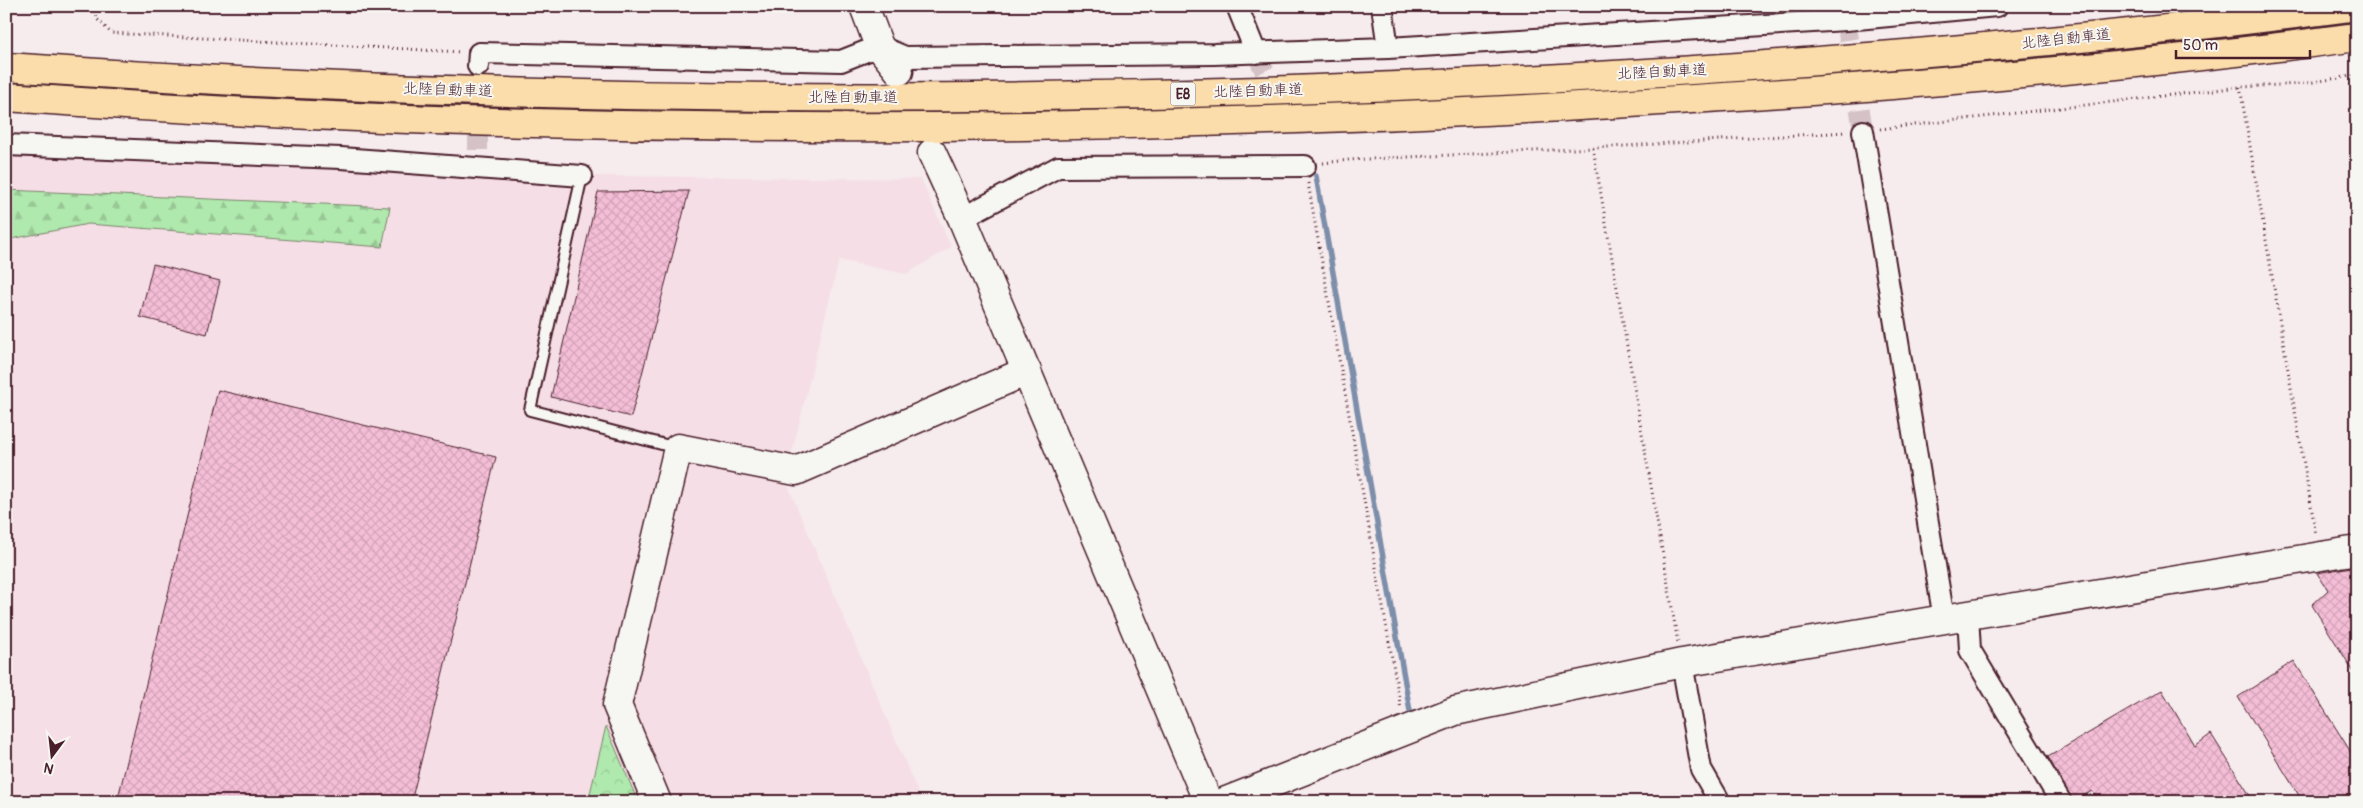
<svg xmlns="http://www.w3.org/2000/svg" width="2363" height="808" viewBox="0 0 2363 808" font-family="Pangolin,'Klee One',sans-serif">
  <style>
    .built { fill: #f5dee6 }
    .forest { fill: url(#forest-firs); stroke: #7c846c }
    .park { fill: url(#park-crowns); stroke: #7c846c }
    .lines { fill: none; stroke-linecap: round; stroke-linejoin: round }
    .stream { stroke: #7d8eaa; stroke-width: 5.5 }
    .building { fill: url(#building-cross-hatch); stroke: #4a1f2b }
    .street-tunnel { stroke: #d4c2c6; stroke-width: 20; stroke-dasharray: 20 10; stroke-linecap: butt }
    .lane-casing { stroke: #4a1f2b; stroke-width: 14 }
    .street-casing { stroke: #4a1f2b; stroke-width: 24 }
    .secondary-casing { stroke: #4a1f2b; stroke-width: 31 }
    .highway-casing { stroke: #4a1f2b; stroke-width: 31 }
    .path { stroke: #4a1f2b; stroke-width: 3; stroke-dasharray: 1 4; stroke-linecap: butt }
    .lane { stroke: #f6f6f2; stroke-width: 10 }
    .street { stroke: #f6f6f2; stroke-width: 20 }
    .secondary { stroke: #f6f6f2; stroke-width: 28 }
    .highway { stroke: #fbddab; stroke-width: 28 }
    .labels { text-anchor: middle; dominant-baseline: central; stroke-width: 4; stroke-linejoin: round; paint-order: stroke }
    .shield { fill: #f6f6f2; stroke: #7e6067; stroke-width: 1 }
    .shield-label { font-size: 14px; font-weight: bold; fill: #4a1f2b }
    .street-label { font-size: 15px; fill: #4a1f2b; stroke: #f6f6f2 }
  </style>
  <defs>
    <pattern id="forest-firs" width="22" height="20" patternUnits="userSpaceOnUse" patternTransform="scale(1.25)"><rect width="22" height="20" fill="#afe9ad"/><path d="M5 1l3.5 6h-7zM16 11l3.5 6h-7z" fill="#98c795"/></pattern>
    <pattern id="park-crowns" width="20" height="18" patternUnits="userSpaceOnUse" patternTransform="scale(1.25)"><rect width="20" height="18" fill="#afe9ad"/><path d="M2 6a3 3 0 1 1 6 0M12 15a3 3 0 1 1 6 0" fill="none" stroke="#98c795"/></pattern>
    <pattern id="building-cross-hatch" width="8" height="8" patternUnits="userSpaceOnUse" patternTransform="scale(1.25)"><rect width="8" height="8" fill="#f4bed7"/><path d="M0 0l8 8M0 8l8-8" fill="none" stroke="#d3a3b9"/></pattern>
  </defs>
  <rect width="100%" height="100%" fill="#f6ebed"/>
  <filter id="ink" filterUnits="userSpaceOnUse"><feTurbulence type="fractalNoise" baseFrequency=".02" numOctaves="2"/><feDisplacementMap in="SourceGraphic" scale="10" xChannelSelector="R" yChannelSelector="G"/><feConvolveMatrix kernelMatrix="1 2 1 2 8 2 1 2 1" color-interpolation-filters="sRGB"/></filter>
  <g filter="url(#ink)">
    <!-- built -->
    <path class="built" d="M6,150L572,178L593,176L921,179L951,247L906,274L839,260L790,460L788,486L922,802H6Z"/>
    <!-- forest -->
    <path class="forest" d="M6,190L390,207L382,247L88,224L6,240Z"/>
    <!-- park -->
    <path class="park" d="M606,726L638,802H588Z"/>
    <g class="lines">
      <!-- stream -->
      <path class="stream" d="M1316,176L1410,711"/>
    </g>
    <!-- building -->
    <path class="building" d="M689,191L631,417L551,397L598,192Z
      M153,264L220,281L207,334L140,317Z
      M218,390L496,457L411,802H117Z
      M2357,566V677L2312,605L2328,590L2317,573Z
      M2294,661L2357,762V802H2303L2238,697Z
      M2162,690L2195,746L2211,734L2254,802H2099L2092,791L2073,802L2048,757Z"/>
    <g class="lines">
      <!-- street-tunnel -->
      <path class="street-tunnel" d="M1846,20L1863,131
        M1256,53L1295,134
        M478,150V77"/>
      <!-- lane casing -->
      <g class="lane-casing">
        <path id="lane" d="M582,176L530,410L677,448"/>
      </g>
      <!-- street casing -->
      <g class="street-casing">
        <path id="street" d="M1237,6L1256,53
          M1382,6L1388,48
          M478,66L479,53L841,61L879,46L905,57L1214,54L1388,48L1846,20L1997,6
          M1863,131L1944,619
          M6,145L341,158L582,176
          M962,218L1058,167L1305,166
          M1968,615L1970,650L2061,802
          M1682,663L1701,769L1720,802"/>
      </g>
      <!-- secondary casing -->
      <g class="secondary-casing">
        <path id="secondary" d="M864,6L879,46L899,71
          M932,153L962,218L1208,802
          M657,802L617,705L678,448L796,471L1027,371
          M1224,802L1455,711L1682,663L2357,550"/>
      </g>
      <!-- highway casing -->
      <g class="highway-casing">
        <path id="highway" d="M6,67C530,104 1055,107 1579,77C1839,62 2099,40 2357,6
          M6,97C542,136 1079,136 1614,104C1862,89 2111,70 2357,37"/>
      </g>
      <!-- path -->
      <path class="path" d="M99,6L96,18L111,33L461,52
        M2240,87L2316,535
        M1880,129L2240,87L2301,84L2357,75
        M1593,148L1678,643
        M1323,163L1349,160L1593,148L1846,132
        M1308,183L1401,709"/>
      <!-- lane -->
      <use href="#lane" class="lane"/>
      <!-- street -->
      <use href="#street" class="street"/>
      <!-- secondary -->
      <use href="#secondary" class="secondary"/>
      <!-- highway -->
      <use href="#highway" class="highway"/>
    </g>
  </g>
  <g class="labels">
    <!-- shield labels -->
    <rect class="shield" x="1170.5" y="82.5" width="25" height="23" rx="4"/>
    <g class="shield-label">
      <text x="1183" y="94">E8</text>
    </g>
    <!-- street labels -->
    <g class="street-label">
      <text transform="translate(2066 39) rotate(-6)">北陸自動車道</text>
      <text transform="translate(1662 72) rotate(-3)">北陸自動車道</text>
      <text transform="translate(448 90) rotate(2)">北陸自動車道</text>
      <text transform="translate(1258 91) rotate(-2)">北陸自動車道</text>
      <text x="853" y="97">北陸自動車道</text>
    </g>
  </g>
  <!-- margin -->
  <rect width="2363" height="808" fill="none" stroke="#f6f6f2" stroke-width="25"/>
  <rect x="12" y="12" width="2338" height="783" fill="none" stroke="#4a1f2b" stroke-width="2" filter="url(#ink)"/>
  <!-- north arrow -->
  <g transform="translate(52 756) rotate(195)" stroke="#f6f6f2" stroke-width="4" paint-order="stroke">
  <path d="M0-4L9 19L0 12L-9 19Z" fill="#4a1f2b"/>
  <text y="-8" font-size="14" font-weight="bold" text-anchor="middle" fill="#4a1f2b">N</text>
  </g>
  <!-- scale -->
  <path d="M2176 50v8h134v-8" fill="none" stroke="#4a1f2b" stroke-width="2.5"/>
  <text x="2183" y="50" font-size="15" fill="#4a1f2b" stroke="#f6f6f2" stroke-width="4" paint-order="stroke">50 m</text>
</svg>
